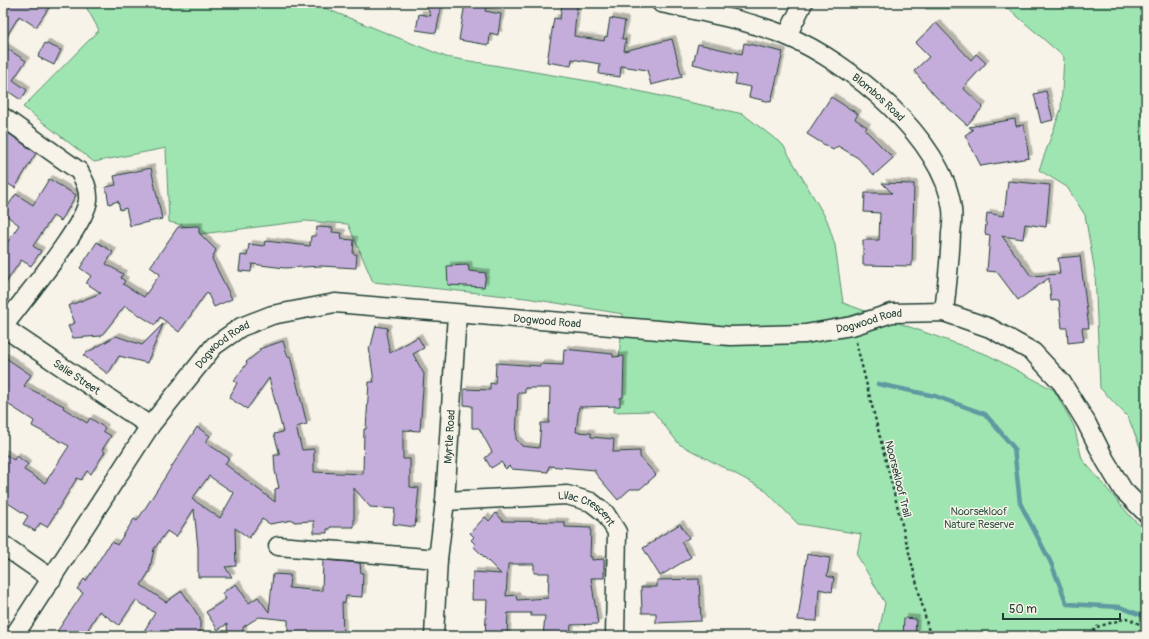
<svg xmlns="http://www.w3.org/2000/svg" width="1149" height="639" viewBox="0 0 1149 639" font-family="Pangolin,sans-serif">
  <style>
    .green { fill: #9fe5b1; stroke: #5f9172 }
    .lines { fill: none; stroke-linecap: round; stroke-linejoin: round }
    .stream { stroke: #5f99a1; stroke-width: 4.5 }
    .building { fill: #c5addb; stroke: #1f3d34; fill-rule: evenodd; filter: url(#shadow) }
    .minor-casing { stroke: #1f3d34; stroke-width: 21 }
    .path { stroke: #1f3d34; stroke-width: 2.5; stroke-dasharray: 3 3; stroke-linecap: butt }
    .minor { stroke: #f7f3e8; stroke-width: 18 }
    .labels { text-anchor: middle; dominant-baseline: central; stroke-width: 3; stroke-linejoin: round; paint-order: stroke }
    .street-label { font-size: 11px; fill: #1f3d34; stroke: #f7f3e8 }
    .park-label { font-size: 11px; fill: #325647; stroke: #f7f3e8 }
  </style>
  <defs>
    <filter id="shadow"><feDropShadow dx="3.5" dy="-3.5" stdDeviation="0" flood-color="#0004"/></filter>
  </defs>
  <rect width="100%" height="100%" fill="#f7f3e8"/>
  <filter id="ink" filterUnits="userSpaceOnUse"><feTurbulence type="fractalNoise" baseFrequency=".025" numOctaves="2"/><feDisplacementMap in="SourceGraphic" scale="8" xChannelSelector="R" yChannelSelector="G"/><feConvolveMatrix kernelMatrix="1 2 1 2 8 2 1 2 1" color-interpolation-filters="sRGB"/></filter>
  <g filter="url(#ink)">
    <!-- green -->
    <path class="green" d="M84,3H312L446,57L606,84L743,114L783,145L827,220L835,245L843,303L988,355L1054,390L1074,426L1082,459L1131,517L1146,531V636H878L885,603L857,555L861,534L798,524L764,489L679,444L653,411L614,412L623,314L526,298L373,282L348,224L305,221L201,234L182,225L169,222L166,148L94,162L23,107L99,30Z
      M922,3H1146V111L1143,113L1146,133V462L1128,417L1100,388L1095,272L1085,215L1067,187L1039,170L1061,109L1064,57L1009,9H926Z"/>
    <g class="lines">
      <!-- stream -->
      <path class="stream" d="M878,384L935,396L985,414L1014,448L1020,503L1051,563L1067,604L1120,607L1146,617"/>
    </g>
    <!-- building -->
    <path class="building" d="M3,3H52L36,27L19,16L3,42V9L5,7Z
      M425,3H442L436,33L416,30L419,14L431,16Z
      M465,3H487L485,11L501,14L498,35L490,33L489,45L459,40Z
      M562,3L577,5L574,36L604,41L605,36L607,37L610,18L625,21L622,39H626L624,51L672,39L682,77L651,85L647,70L621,66L620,77L599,74L600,64L572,59L571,66L547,62L554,18L560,19Z
      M936,23L971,60L976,54L986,63L963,88L983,107L967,125L936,97L914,71L929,57L915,43Z
      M45,43L61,50L54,65L38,57Z
      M744,43L783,52L771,102L749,97L751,87L735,84L737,75L693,64L698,44L742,54Z
      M3,46L26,61L13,80L27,90L21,100L6,90L3,95Z
      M1046,91L1053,120L1041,123L1034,94Z
      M831,97L858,114L855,119L867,127L865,130L893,158L874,175L858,158L838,146L833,150L807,134Z
      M1015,119L1016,126L1024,125L1029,158L981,166L965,135L973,130L969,127Z
      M8,133L36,153L15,188L3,181V141Z
      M151,168L162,219L130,226L126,208L120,210L118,201L109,204L106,187L116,185L114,176Z
      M49,179L76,195L61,221L53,216L33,246L41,251L31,266L21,260L3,287V249L19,225L3,213L16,194L33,205Z
      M1008,181L1050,185L1046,227L1025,224L1023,239L1002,236L1031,276L1060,274L1058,258L1080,256L1089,328H1082L1084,341L1068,343L1067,328H1062L1059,300L1051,301L1049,278L1018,300L997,272L987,271L990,235L985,234L987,213L1004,216Z
      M882,183L914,184L912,266L863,265V240H879L880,213L864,212L865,193H892Z
      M199,226V233L216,250L212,259L232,299L214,307L207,292L179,332L160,317L155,325L125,306L101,336L73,338L68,326L75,323L68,306L101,293L86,283L91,276L80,268L97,242L113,252L106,264L123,274L121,278L125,281L123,284L144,297L160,274L150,267L178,227Z
      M317,227L333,228L332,232L342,233L341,239L354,240L353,254H357L356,268L321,266L285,268L252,264L251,272L239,271L241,255L247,256L249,244L264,246L265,241L310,246L311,236H316Z
      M468,265L469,271L486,273L484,287L448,285L447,266Z
      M163,324L147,363L119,356L108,374L83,355L116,336L142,345Z
      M376,326L388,328L386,333L390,353L418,337L424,348L413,354L424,374L420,431L403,430V459H410V487L419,488L415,527L393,524L395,509L370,507L354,488V527H330V529H327V533H314V521L294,522L293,520L270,524L262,519L249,538L235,528L236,566L225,567L232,577H198V548L194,509L176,537L167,531L154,549L149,572L141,585L166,602L182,591L200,618V636H141L155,613L136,600L119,625L99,611L84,636H54L83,593L77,589L84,579L86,581L108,546L112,542L117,545L134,519L137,521L197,427L210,436L205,442L229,458L225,464L275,502V489L279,488L275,471L274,455H280L274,434L283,432L269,378L247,409L229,398L237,383L234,381L247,363L246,362L260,351L259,349L283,341L288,357L290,356L307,424L296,427L302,450L314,449V472L363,474L364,429H366L369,382H374L369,347L371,346ZM209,476L234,493L220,518L192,499Z
      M564,349L613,354V357L624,356L623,397L620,398V406L579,407L576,432L591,433V437L614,439L613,452L640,451V457L656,475L640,489H630L618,500L595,473V470L549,466L548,472L512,469L509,466L506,469L501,462L491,468L485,458L492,452L479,428H472V406L464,405V389L490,390V383L495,384L496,363L540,366V364L563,365ZM525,388H550L549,423H541L539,448L522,446L516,439L518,393H525Z
      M3,356L31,375L24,386L64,406L63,408L87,423L90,418L105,428L103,431L111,436L102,450L105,452L91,474L87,471L81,480L77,478L47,527L40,523L35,531L23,524L28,516L3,500V453L14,460L16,456L28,464L24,470L45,483L69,446L32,426L34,421L3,401Z
      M496,513L503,521L565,522V527L591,528L590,557H592V560L604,559V578H591L598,624L571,625L570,636H543L545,616H531V613H508L507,636H485L487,600H472L473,572L501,574L473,546L475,544L471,540L474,537L470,533L485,517L489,521ZM508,564H534V573H549L548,598L517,600L516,595L506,596Z
      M680,524L689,538L681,542L691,557L660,576L643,548L655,541L654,540Z
      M807,554L830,558L827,576L834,578L832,592L819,589L817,621L798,620Z
      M323,560L360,563L361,573H363L362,597L346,596L345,603L342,602L343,636L288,635V620L259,617L243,627V636H228L227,624L218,630L206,612L226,599L222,593L236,584L249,603L258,597L269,612L273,574L290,575L289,588L322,591Z
      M699,579L701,621L656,623V613H642L641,587H657V580Z
      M904,618L916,619L915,636H903Z"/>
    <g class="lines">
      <!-- minor casing -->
      <g class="minor-casing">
        <g id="minor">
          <path id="s1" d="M661,3C703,12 747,20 787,36C849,62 944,139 952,209C953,217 952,226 951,233C950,260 947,286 944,312"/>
          <path d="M787,36L803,3"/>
          <path d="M3,117L79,171C84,180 89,189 88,200C86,225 21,302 3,327"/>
          <path id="s2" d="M3,327L150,426"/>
          <path id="s3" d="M445,501L567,495L591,502L605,513L617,532L615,636"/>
          <path d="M3,545L52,579"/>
          <path d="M278,546L438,559"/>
          <path id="s4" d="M14,636L150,426L214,346L241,327L272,315L335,303L730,336L805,334L852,326L892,313L944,312L990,328L1033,352L1062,383L1086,422L1105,460L1123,490L1146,513"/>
          <path id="s5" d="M434,636L438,559L445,501L457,314"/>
        </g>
      </g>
      <!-- path -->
      <path class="path" d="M856,342L930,636
        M1089,636L1097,627L1127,618L1146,627"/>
      <!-- minor -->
      <use href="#minor" class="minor"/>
    </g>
  </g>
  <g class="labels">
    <!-- street labels -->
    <g class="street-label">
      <text stroke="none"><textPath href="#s1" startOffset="241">Blombos Road</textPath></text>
      <text stroke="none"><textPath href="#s4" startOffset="696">Dogwood Road</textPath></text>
      <text stroke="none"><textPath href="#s4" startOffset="1020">Dogwood Road</textPath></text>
      <text stroke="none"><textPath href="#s4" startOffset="360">Dogwood Road</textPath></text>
      <text stroke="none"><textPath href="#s2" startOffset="89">Salie Street</textPath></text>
      <text stroke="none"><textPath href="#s5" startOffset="200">Myrtle Road</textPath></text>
      <text transform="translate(898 479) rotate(76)">Noorsekloof Trail</text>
      <text stroke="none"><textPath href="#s3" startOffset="146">Lilac Crescent</textPath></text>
    </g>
    <!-- park labels -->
    <g class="park-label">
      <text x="979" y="511">Noorsekloof<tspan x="979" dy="13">Nature Reserve</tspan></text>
    </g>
  </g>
  <!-- margin -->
  <rect width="1149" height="639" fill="none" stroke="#f7f3e8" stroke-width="16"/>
  <rect x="8" y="8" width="1133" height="623" fill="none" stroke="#1f3d34" stroke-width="1.5" filter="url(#ink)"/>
  <!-- scale -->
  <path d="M1003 613v6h117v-6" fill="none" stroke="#1f3d34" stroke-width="2"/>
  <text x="1009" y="613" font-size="12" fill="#1f3d34" stroke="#f7f3e8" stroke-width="3" paint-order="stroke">50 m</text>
</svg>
